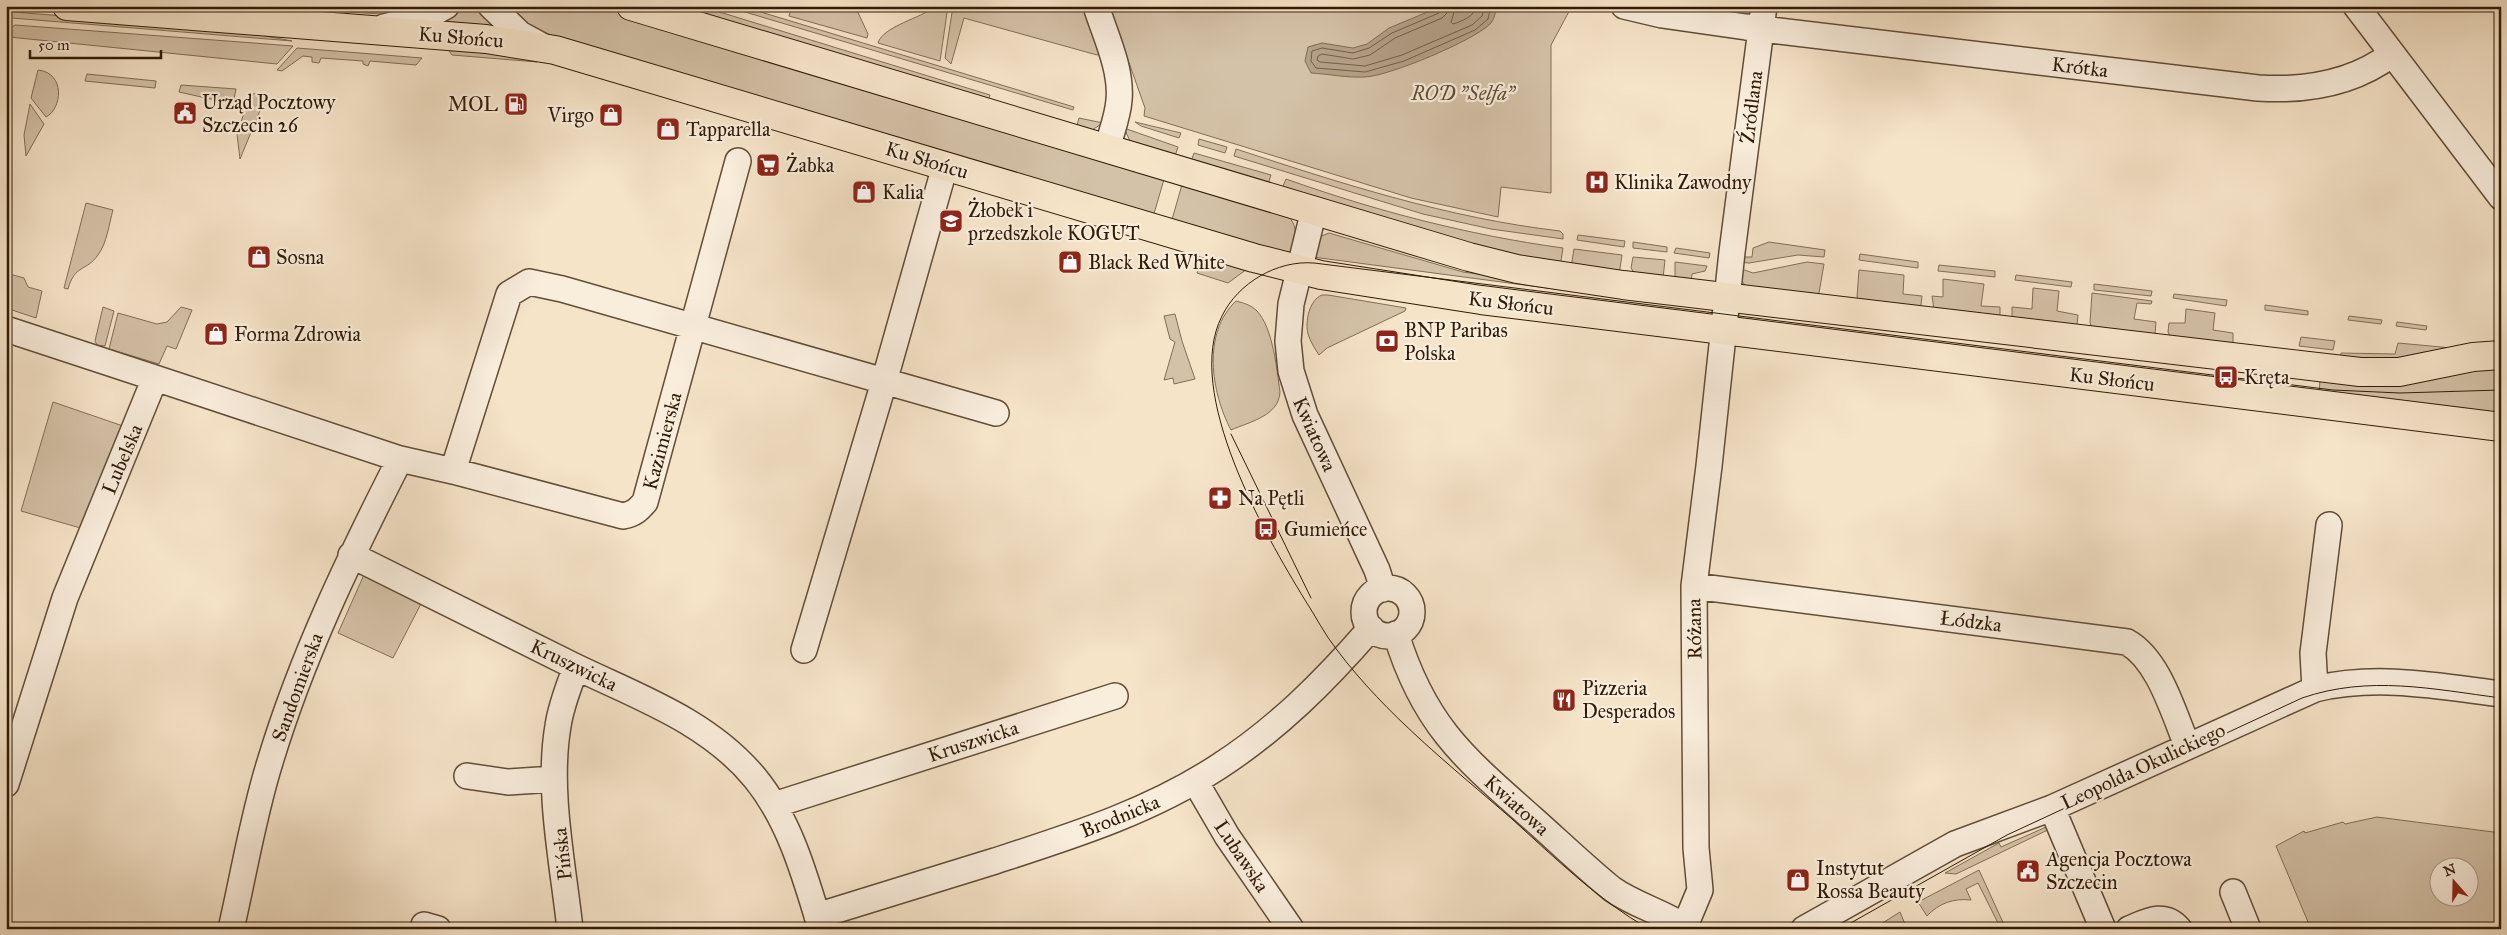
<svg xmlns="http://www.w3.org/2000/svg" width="2507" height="935" viewBox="0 0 2507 935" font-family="'IM FELL Great Primer',serif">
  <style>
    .green { fill: #d4c2a8; stroke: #826e57; fill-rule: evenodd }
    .water { fill: #b3a087; stroke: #7f6b53 }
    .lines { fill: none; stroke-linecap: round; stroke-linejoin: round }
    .shore { stroke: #725e46; stroke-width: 1 }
    .minor-casing { stroke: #624d37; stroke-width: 28 }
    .major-casing { stroke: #301b06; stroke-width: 30 }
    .minor { stroke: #f9eddc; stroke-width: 25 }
    .major { stroke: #f6e4c9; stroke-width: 28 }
    .tram { stroke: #301b06; stroke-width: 1 }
    .labels { text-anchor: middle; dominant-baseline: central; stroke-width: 4.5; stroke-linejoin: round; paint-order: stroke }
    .street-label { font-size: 20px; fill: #301b06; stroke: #f9eddc }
    .park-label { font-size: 20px; font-style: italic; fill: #614d37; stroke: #f9eddc }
    .poi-label { font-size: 20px; fill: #301b06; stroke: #f9eddc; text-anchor: start }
  </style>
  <rect width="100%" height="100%" fill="#f6e4c9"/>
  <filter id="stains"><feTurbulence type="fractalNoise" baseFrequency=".004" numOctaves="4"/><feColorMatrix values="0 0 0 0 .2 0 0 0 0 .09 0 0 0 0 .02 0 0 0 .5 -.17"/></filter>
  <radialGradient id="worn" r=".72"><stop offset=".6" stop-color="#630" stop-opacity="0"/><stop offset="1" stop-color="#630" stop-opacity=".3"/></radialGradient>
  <!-- green -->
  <path class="green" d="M186,6H430L397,15L300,9Z
    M456,6H482L507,32L424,24Z
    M501,6H600L1165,176L1153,217L549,39Z
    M676,6H700L990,95L988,103Z
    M725,6H741L1074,107L1073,110Z
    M796,6H855L868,34L867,38L789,16L791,9Z
    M936,6H948L940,61L878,43C883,26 922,18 936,6Z
    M953,6H1096L1110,51L1097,55L964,18L951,64L945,58Z
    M1109,6H1410L1411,9L1420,6H1572L1551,45V193L1501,187L1498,217L1411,198L1144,116L1145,108Z
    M13,12L229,29L292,41L12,18L6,21V14Z
    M15,25L293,46L277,64L9,37L6,40V31Z
    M297,48L422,58L416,65L370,61L368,66L363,64V61L321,58L319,63L312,62V57L303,56L282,71L277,70Z
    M447,48L536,59L537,62L452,55Z
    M38,70C66,73 62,109 46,117L31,98Z
    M87,74L156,81L155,88L85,81Z
    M181,85L236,89L233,104L179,92Z
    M261,93L266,96L240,159L237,134L249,98L252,94Z
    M30,104L44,124L26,156L24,135Z
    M1079,118L1103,123L1092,130L1076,129Z
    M1135,122L1181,133L1179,138L1141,126Z
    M1124,128L1178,147L1174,159L1130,141Z
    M1199,139L1227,147L1225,153L1198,145Z
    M1236,149C1343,184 1448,218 1560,231L1563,234V239L1491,229L1423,214L1234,156Z
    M1194,153L1271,175L1267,187L1190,164Z
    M1286,179C1376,211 1468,235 1563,248L1560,267L1516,259L1281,191Z
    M1183,181L1287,215C1300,228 1295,238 1290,254L1171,223Z
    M86,203L113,210C109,224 107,243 98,255C86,272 75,264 68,289L64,288Z
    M1329,233L1463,272L1691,303L1690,307L1313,257L1319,237Z
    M1578,235L1625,241L1624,247L1577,240Z
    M1633,242L1667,247V252L1633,248Z
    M1769,242L1825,250L1824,257L1798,255L1749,263L1740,262V257H1752L1753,248Z
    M1676,248L1710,253L1709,258L1674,253Z
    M1574,249L1622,255L1619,275L1571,267Z
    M1860,254L1918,262V268L1859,260Z
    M1633,257L1665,260L1663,278L1636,276L1631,268Z
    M1207,258L1247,269L1228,283L1197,273L1199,266Z
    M1675,262L1707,266L1705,271L1692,274L1691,284L1675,282Z
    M1807,262L1824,264L1819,293L1816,296L1748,290L1740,278L1739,268L1753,273Z
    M1939,265L1995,271V277L1938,271Z
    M1859,270L1904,275L1903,294L1922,296L1921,305L1916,309L1861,302L1857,297Z
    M6,273L24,278L28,287L42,291L36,318L6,308Z
    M2016,275L2072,282L2071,287L2015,280Z
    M1943,279L1984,284L1981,306L2000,307V319L1934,310L1932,296L1943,297Z
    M2094,284L2152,291L2151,296L2094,290Z
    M2033,288L2059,291L2057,311L2078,315L2077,325L2073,328L2012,319V307L2032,309Z
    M2092,293L2152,301L2151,304L2137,303L2134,319L2156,322L2155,334L2151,337L2092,328L2090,323Z
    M2174,294L2227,300L2226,306L2173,298Z
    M1322,295H1328L1406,308L1405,311L1327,348L1319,355C1315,349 1310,341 1308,334C1305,322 1309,300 1322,295Z
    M1236,301C1244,303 1251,305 1257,311C1273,328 1277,370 1280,392C1279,416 1249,422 1231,430C1211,392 1202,333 1236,301Z
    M2265,305L2308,311V315L2265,310Z
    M103,307L114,311L105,346L97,345L95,341Z
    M181,307L192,310L176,349L167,346L159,364L109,349L118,313L157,324L167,322Z
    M2186,309L2215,313L2213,330L2233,333V344L2171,338L2168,332L2169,323H2185Z
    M1175,314L1182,341L1195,379L1174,384L1173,378L1164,380L1175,342L1170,339L1164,316Z
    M2349,316L2382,320L2381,324L2348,320Z
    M2397,322L2427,326L2426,330L2396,326Z
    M2301,337L2335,341L2333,350L2299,346Z
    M2398,343L2452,348L2399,360H2340L2341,353L2395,354Z
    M2501,366V418L2319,396L2320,379Z
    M53,402L126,427L84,529L21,511Z
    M367,568L425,596L393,658L338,633Z
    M2377,817L2501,833V929H2311L2276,846L2304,831L2305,833L2343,822L2345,824ZM2440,868H2470V898H2440Z
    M2053,824L2054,827L1956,874L1945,873L1999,843L2001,847Z
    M1979,870L2006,929H2001L1978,883L1966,889L1971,900C1954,898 1939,903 1927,916L1918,902Z
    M1900,912L1907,929H1873Z"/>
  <!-- water -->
  <path class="water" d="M1442,6H1496C1496,12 1494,20 1490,24C1473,41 1389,76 1365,77C1347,78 1329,74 1311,73L1305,61L1308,47L1322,43L1353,48L1367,44L1389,28Z"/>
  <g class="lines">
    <!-- shore -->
    <path class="shore" d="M1442,6L1439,13L1392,33L1369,48L1353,53L1322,48L1312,51L1311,61L1316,68L1365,72L1404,61L1475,30L1488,19L1491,6
      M1448,6L1447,13L1442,18L1395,38L1370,55L1353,59L1322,54L1318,56L1317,60L1320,62L1365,66L1402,55L1472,25L1482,16L1485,6
      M1456,6L1451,22L1453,24C1462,21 1474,17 1477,6"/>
    <!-- minor casing -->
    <g class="minor-casing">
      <path id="minor" d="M491,6L520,34L544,47
        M1096,6C1105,35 1122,69 1119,100C1118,116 1111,133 1107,149
        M1624,6L1662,15L1746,27L2258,88C2305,91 2354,83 2392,54
        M2356,6L2501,197
        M384,27L426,17L446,6
        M1314,210L1291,304L1288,341L1291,371L1305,415L1377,570L1383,589
        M6,329L155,378
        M453,471L623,516C634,514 638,510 645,502L738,161
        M351,555C425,592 499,629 574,666C638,697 708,721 755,778C790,821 805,876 821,929
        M1694,586L2127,642C2159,660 2173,712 2187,745
        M1364 612a24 24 0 1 1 48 0a24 24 0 1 1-48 0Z
        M1396,634C1424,725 1463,757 1532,818C1558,841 1584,866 1612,889C1636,906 1664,912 1688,929
        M804,650L884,382L945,166
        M2315,689L2313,653L2329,525
        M467,776L508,782L554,779
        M1195,781L1227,836L1291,929
        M6,784L65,598L155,378L400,459L453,471L509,294L529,282L562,289L996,413
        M774,805L1115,696
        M2052,808L2103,929
        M2233,892L2248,929
        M817,916C877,898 936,879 995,861C1072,836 1149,812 1218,767C1277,729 1325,681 1371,628
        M424,925L438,929
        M1685,926L1700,890L1696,848L1694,586L1709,466L1732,252L1764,6
        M231,929C244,873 253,816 270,762C302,656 350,557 400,459
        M570,929C563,864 547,790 558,726C561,705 569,686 576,667
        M1804,929L1955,844L2052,808L2315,689C2377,674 2438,686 2501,694
        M2129,929C2146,922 2164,911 2179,929"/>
    </g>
    <!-- major casing -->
    <g class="major-casing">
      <path id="major" d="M67,6L486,39L555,50L1254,258L1321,275L1481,300L2501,427
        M631,6L1469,257L1517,269L1623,285L2360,372H2399L2473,357L2501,355"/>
    </g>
    <!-- minor -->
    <use href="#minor" class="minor"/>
    <!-- major -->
    <use href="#major" class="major"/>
    <!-- tram -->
    <path class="tram" d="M1231,434L1311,598
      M1649,929C1598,900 1555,858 1512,819C1451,766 1386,715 1337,650C1325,635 1316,617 1305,600C1265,535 1183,392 1222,316C1238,283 1277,260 1314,263L2333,390L2400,393L2501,390
      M1840,929L2007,835L2302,698C2369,675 2432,689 2501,698"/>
  </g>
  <!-- icons -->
  <defs>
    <g id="fuel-square" transform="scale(1.25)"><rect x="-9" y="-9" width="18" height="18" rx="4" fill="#8f2418" stroke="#f9eddc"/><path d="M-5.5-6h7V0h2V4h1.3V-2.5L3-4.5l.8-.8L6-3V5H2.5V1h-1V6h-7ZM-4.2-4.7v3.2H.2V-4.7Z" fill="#fff"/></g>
    <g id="civic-square" transform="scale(1.25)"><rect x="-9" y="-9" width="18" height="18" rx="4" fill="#8f2418" stroke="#f9eddc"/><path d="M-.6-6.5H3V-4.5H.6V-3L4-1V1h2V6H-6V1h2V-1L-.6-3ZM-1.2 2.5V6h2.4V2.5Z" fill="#fff"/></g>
    <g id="shop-square" transform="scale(1.25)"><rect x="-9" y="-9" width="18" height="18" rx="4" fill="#8f2418" stroke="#f9eddc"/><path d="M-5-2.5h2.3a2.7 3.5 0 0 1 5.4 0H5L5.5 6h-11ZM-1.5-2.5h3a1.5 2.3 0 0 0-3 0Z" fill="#fff"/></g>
    <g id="supermarket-square" transform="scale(1.25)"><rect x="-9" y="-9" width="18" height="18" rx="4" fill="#8f2418" stroke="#f9eddc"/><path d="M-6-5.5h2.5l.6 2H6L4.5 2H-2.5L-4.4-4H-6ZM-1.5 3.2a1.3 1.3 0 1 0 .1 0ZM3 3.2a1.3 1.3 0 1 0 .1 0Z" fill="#fff"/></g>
    <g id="hospital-square" transform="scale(1.25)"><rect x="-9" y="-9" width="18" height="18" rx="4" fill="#8f2418" stroke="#f9eddc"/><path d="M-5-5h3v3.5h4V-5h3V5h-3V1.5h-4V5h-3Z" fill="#fff"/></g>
    <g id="school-square" transform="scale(1.25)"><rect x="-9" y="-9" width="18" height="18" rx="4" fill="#8f2418" stroke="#f9eddc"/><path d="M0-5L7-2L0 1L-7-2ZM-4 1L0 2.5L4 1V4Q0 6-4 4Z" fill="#fff"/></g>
    <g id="bank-square" transform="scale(1.25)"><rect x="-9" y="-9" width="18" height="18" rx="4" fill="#8f2418" stroke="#f9eddc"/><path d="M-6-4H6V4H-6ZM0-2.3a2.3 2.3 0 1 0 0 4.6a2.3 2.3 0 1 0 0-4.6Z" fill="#fff"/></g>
    <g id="bus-square" transform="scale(1.25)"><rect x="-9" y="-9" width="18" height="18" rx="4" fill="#8f2418" stroke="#f9eddc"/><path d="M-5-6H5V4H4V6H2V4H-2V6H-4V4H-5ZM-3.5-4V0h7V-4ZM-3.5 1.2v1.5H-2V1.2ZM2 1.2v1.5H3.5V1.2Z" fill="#fff"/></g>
    <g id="pharmacy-square" transform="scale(1.25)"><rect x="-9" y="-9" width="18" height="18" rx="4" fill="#8f2418" stroke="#f9eddc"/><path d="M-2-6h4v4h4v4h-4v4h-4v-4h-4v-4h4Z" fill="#fff"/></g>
    <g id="restaurant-square" transform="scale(1.25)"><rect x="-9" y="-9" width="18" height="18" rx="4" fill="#8f2418" stroke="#f9eddc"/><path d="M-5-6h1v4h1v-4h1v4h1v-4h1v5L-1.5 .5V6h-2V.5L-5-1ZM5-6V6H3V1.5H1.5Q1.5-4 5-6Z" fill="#fff"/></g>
  </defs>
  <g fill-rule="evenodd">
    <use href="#fuel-square" x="516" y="104"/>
    <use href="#civic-square" x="185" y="113"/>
    <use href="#shop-square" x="611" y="115"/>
    <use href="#shop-square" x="668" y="129"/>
    <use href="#supermarket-square" x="768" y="165"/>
    <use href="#hospital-square" x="1597" y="182"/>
    <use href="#shop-square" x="864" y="192"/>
    <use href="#school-square" x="951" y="221"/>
    <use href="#shop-square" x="259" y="257"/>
    <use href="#shop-square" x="1070" y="262"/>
    <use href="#shop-square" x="216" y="334"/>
    <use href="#bank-square" x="1387" y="341"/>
    <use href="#bus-square" x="2226" y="377"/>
    <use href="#pharmacy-square" x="1220" y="498"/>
    <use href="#bus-square" x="1266" y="529"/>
    <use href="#restaurant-square" x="1564" y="700"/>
    <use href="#civic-square" x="2028" y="871"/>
    <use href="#shop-square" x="1798" y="880"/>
  </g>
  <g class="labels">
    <!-- street labels -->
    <g class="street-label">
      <text transform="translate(461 37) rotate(5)">Ku Słońcu</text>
      <text transform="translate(2080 67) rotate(7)">Krótka</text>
      <text transform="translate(1751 107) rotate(-83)">Źródlana</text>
      <text transform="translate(927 160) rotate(17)">Ku Słońcu</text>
      <text transform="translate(1511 303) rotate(7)">Ku Słońcu</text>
      <text transform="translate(2112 379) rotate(7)">Ku Słońcu</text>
      <text transform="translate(1315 434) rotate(66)">Kwiatowa</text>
      <text transform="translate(662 441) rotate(-75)">Kazimierska</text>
      <text transform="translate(122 459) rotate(-67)">Lubelska</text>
      <text transform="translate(1971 621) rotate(7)">Łódzka</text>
      <text transform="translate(1694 629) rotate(-91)">Różana</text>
      <text transform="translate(574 665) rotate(26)">Kruszwicka</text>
      <text transform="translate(297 687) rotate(-70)">Sandomierska</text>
      <text transform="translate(973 741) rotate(-18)">Kruszwicka</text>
      <text transform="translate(2143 766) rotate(-25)">Leopolda Okulickiego</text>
      <text transform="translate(1517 805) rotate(42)">Kwiatowa</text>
      <text transform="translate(1120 816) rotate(-22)">Brodnicka</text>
      <text transform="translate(562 854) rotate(-96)">Pińska</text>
      <text transform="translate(1242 856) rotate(56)">Lubawska</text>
    </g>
    <!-- park labels -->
    <g class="park-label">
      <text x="1463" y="93">ROD "Selfa"</text>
    </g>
    <!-- poi labels -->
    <g class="poi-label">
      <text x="202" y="102">Urząd Pocztowy<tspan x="202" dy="23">Szczecin 26</tspan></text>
      <text x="498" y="104" text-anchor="end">MOL</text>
      <text x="594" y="115" text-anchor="end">Virgo</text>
      <text x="686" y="129">Tapparella</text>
      <text x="786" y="165">Żabka</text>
      <text x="1614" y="182">Klinika Zawodny</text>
      <text x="882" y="192">Kalia</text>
      <text x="968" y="210">Żłobek i<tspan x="968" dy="23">przedszkole KOGUT</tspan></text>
      <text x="276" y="257">Sosna</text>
      <text x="1088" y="262">Black Red White</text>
      <text x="1404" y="330">BNP Paribas<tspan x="1404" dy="23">Polska</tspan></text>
      <text x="234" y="334">Forma Zdrowia</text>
      <text x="2244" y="377">Kręta</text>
      <text x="1238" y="498">Na Pętli</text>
      <text x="1284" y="529">Gumieńce</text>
      <text x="1582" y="688">Pizzeria<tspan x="1582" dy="23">Desperados</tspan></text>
      <text x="2046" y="859">Agencja Pocztowa<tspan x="2046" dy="23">Szczecin</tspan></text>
      <text x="1816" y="868">Instytut<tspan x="1816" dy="23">Rossa Beauty</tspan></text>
    </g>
  </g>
  <!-- margin -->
  <rect width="2507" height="935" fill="none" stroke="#f6e4c9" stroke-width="25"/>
  <rect x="8" y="8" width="2492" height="920" fill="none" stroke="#301b06" stroke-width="2.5"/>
  <rect x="12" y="12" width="2482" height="910" fill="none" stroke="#301b06"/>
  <!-- north arrow -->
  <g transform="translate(2454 882) rotate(340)"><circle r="24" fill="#f9eddc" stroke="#a99986"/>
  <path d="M0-4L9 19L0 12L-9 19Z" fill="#8f2418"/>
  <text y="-8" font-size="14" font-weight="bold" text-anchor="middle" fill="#301b06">N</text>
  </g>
  <!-- scale -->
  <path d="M30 50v8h131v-8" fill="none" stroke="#301b06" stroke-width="2.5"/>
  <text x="38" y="50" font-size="15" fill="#301b06" stroke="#f9eddc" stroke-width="4" paint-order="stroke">50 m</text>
  <rect width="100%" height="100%" filter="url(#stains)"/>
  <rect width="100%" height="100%" fill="url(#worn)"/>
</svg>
